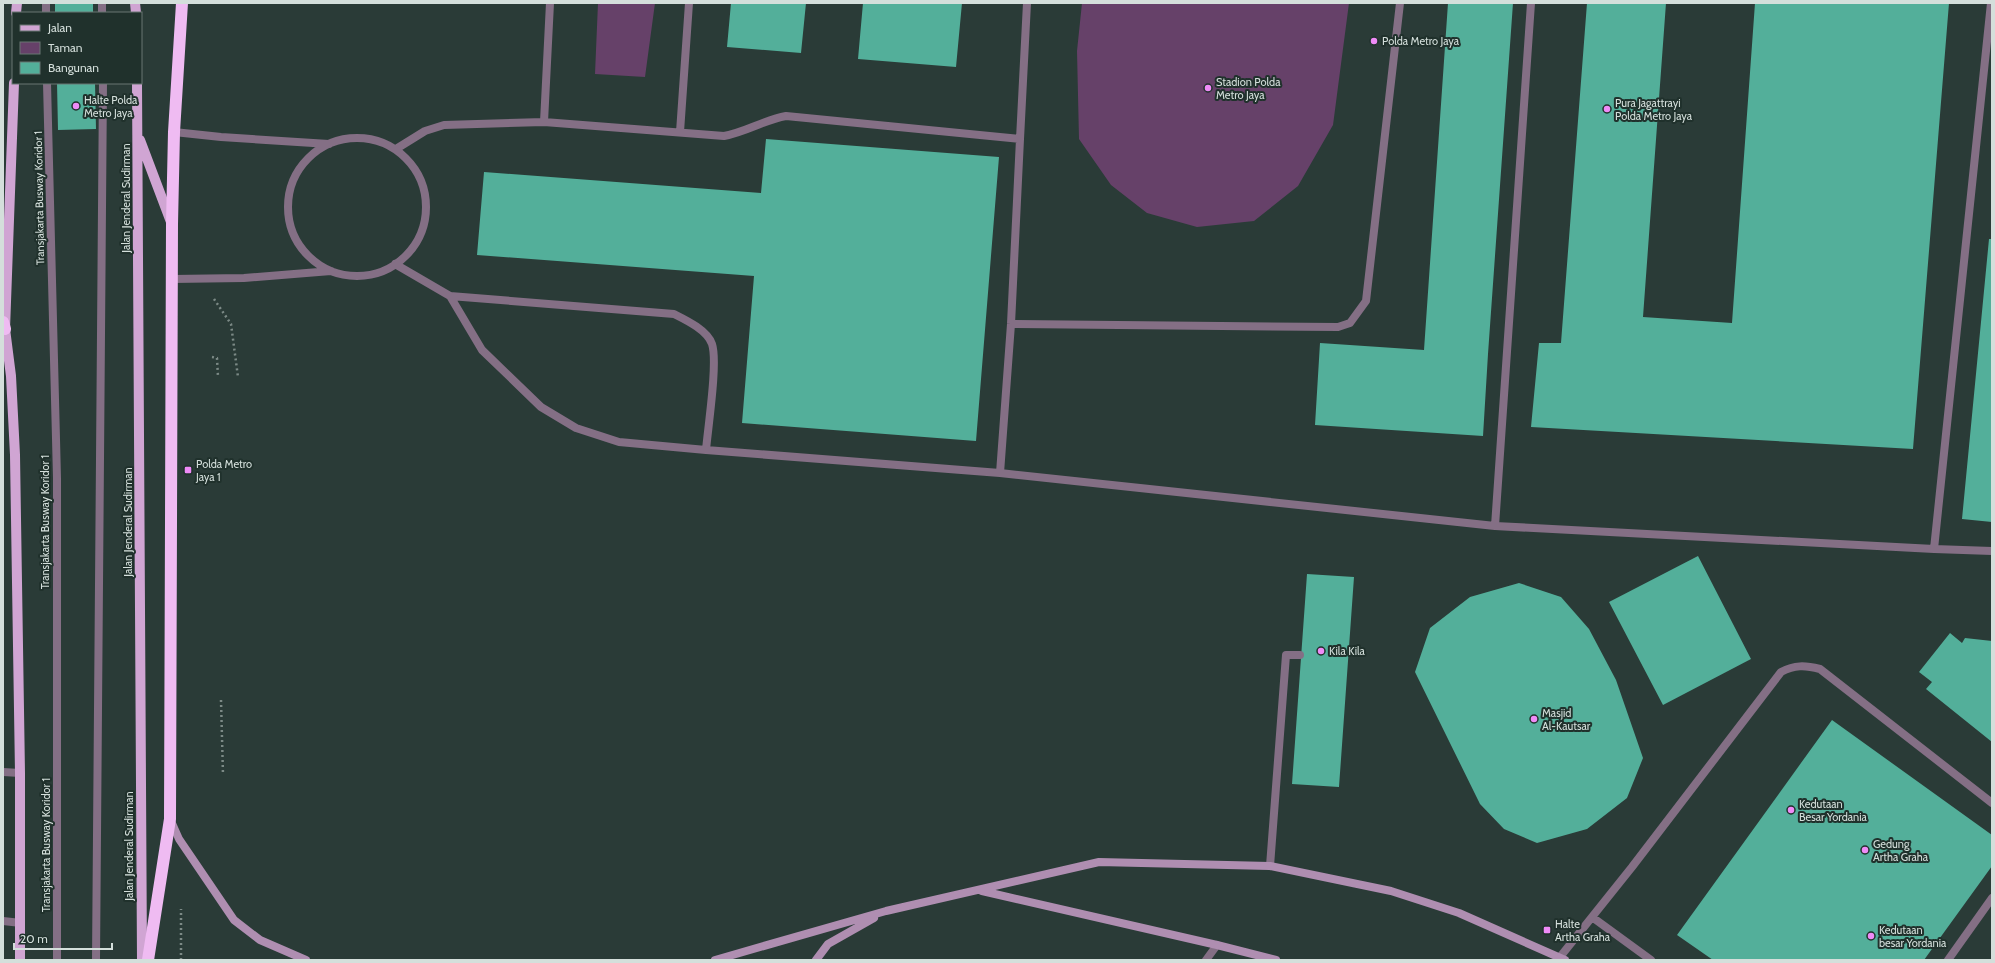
<svg xmlns="http://www.w3.org/2000/svg" width="1995" height="963" viewBox="0 0 1995 963" font-family="Cabin,sans-serif">
  <style>
    .green { fill: #664169 }
    .building { fill: #53af9a }
    .lines { fill: none; stroke-linecap: round; stroke-linejoin: round }
    .path { stroke: #7c8a86; stroke-width: 2.5; stroke-dasharray: 2 3; stroke-linecap: butt }
    .lane { stroke: #846f85; stroke-width: 8 }
    .secondary { stroke: #af8eb1; stroke-width: 8 }
    .primary { stroke: #d0a5d3; stroke-width: 10 }
    .highway { stroke: #efbbf2; stroke-width: 12 }
    .poi-dot { fill: #ef8bf7; stroke: #20312c; stroke-width: 1.5 }
    .labels { text-anchor: middle; dominant-baseline: central; stroke-width: 4; stroke-linejoin: round; paint-order: stroke }
    .poi-label { font-size: 11px; fill: #d4dfdb; stroke: #20312c; text-anchor: start }
    .street-label { font-size: 11px; fill: #d4dfdb; stroke: #20312c }
  </style>
  <rect width="100%" height="100%" fill="#2a3b37"/>
  <!-- green -->
  <path class="green" d="M598,3H655L645,77L595,74Z
    M1082,3H1349L1333,125L1298,186L1254,221L1197,227L1147,213L1111,185L1079,139L1077,51Z"/>
  <!-- building -->
  <path class="building" d="M55,3H93V13H55Z
    M731,3H806L801,53L727,47Z
    M863,3H962L956,67L858,59Z
    M1448,3H1513L1488,354L1458,352L1488,354L1483,436L1315,425L1320,343L1424,350Z
    M1587,3H1666L1643,317L1732,323L1755,3H1949L1913,449L1531,427L1539,343H1561Z
    M57,83H95L96,129L58,130Z
    M766,139L999,157L976,441L742,423L754,276L477,255L484,172L761,193Z
    M1989,239H1992V522L1962,519Z
    M1698,556L1751,659L1663,705L1609,602Z
    M1307,574L1354,577L1339,787L1292,784Z
    M1519,583L1561,597L1589,629L1616,680L1643,758L1627,798L1587,829L1537,843L1504,829L1480,804L1415,672L1430,628L1470,597Z
    M1950,633L1962,643L1965,638L1992,641V742L1926,689L1932,682L1919,672Z
    M1832,720L1992,835V866L1924,960H1713L1677,935Z"/>
  <g class="lines">
    <!-- path -->
    <path class="path" d="M214,299L231,324L238,377
      M212,357L217,358L218,377
      M221,700L223,775
      M181,960V909"/>
    <!-- lane -->
    <path class="lane" d="M102,3V13
      M46,13V3
      M47,83L57,478V960
      M544,122L550,3
      M174,132L221,137L329,144
      M680,132L689,3
      M288 207a69 69 0 1 1 138 0a69 69 0 1 1-138 0Z
      M1020,139L1027,3
      M395,264L450,296L674,314C686,320 707,330 712,344C718,362 708,427 706,450L1000,473L1011,324L1020,139L786,116C764,120 746,132 724,136L544,122L444,125L425,131L396,149
      M172,279L244,278L331,271
      M450,296L482,350L541,407L576,428L619,442L706,450
      M1011,324L1338,327L1350,323L1366,301L1400,3
      M1000,473L1495,526L1934,549L1991,3
      M1495,526L1531,3
      M1934,549L1992,551
      M3,772L20,773
      M1270,866L1286,655H1300
      M1592,917L1651,960
      M3,921L21,923
      M1560,957L1632,867L1781,672C1795,665 1804,665 1820,669L1992,803
      M96,960L103,83
      M1206,960L1217,945
      M1948,960L1992,898"/>
    <!-- secondary -->
    <path class="secondary" d="M171,821L179,839L234,920L260,940L306,960
      M982,891L1217,945L1276,960
      M715,960L886,911L1099,862L1270,866L1391,891L1459,913L1565,960
      M816,960L828,944L874,918"/>
    <!-- primary -->
    <path class="primary" d="M135,3L136,13
      M16,13L17,3
      M14,83L5,329L11,376L15,455L20,773V960
      M137,83L142,960
      M140,140L171,222"/>
    <!-- highway -->
    <path class="highway" d="M3,322L5,329
      M148,960L170,819L172,224L174,132L182,3"/>
  </g>
  <!-- markers -->
  <g class="poi-dot">
    <circle cx="1374" cy="41" r="4"/>
    <circle cx="1208" cy="88" r="4"/>
    <circle cx="76" cy="106" r="4"/>
    <circle cx="1607" cy="109" r="4"/>
    <rect x="184" y="466" width="8" height="8" rx="2"/>
    <circle cx="1321" cy="651" r="4"/>
    <circle cx="1534" cy="719" r="4"/>
    <circle cx="1791" cy="810" r="4"/>
    <circle cx="1865" cy="850" r="4"/>
    <rect x="1543" y="926" width="8" height="8" rx="2"/>
    <circle cx="1871" cy="936" r="4"/>
  </g>
  <g class="labels">
    <!-- poi labels -->
    <g class="poi-label">
      <text x="1382" y="41">Polda Metro Jaya</text>
      <text x="1216" y="82">Stadion Polda<tspan x="1216" dy="13">Metro Jaya</tspan></text>
      <text x="84" y="100">Halte Polda<tspan x="84" dy="13">Metro Jaya</tspan></text>
      <text x="1615" y="103">Pura Jagattrayi<tspan x="1615" dy="13">Polda Metro Jaya</tspan></text>
      <text x="196" y="464">Polda Metro<tspan x="196" dy="13">Jaya 1</tspan></text>
      <text x="1329" y="651">Kila Kila</text>
      <text x="1542" y="713">Masjid<tspan x="1542" dy="13">Al-Kautsar</tspan></text>
      <text x="1799" y="804">Kedutaan<tspan x="1799" dy="13">Besar Yordania</tspan></text>
      <text x="1873" y="844">Gedung<tspan x="1873" dy="13">Artha Graha</tspan></text>
      <text x="1555" y="924">Halte<tspan x="1555" dy="13">Artha Graha</tspan></text>
      <text x="1879" y="930">Kedutaan<tspan x="1879" dy="13">besar Yordania</tspan></text>
    </g>
    <!-- street labels -->
    <g class="street-label">
      <text transform="translate(39 198) rotate(-91)">Transjakarta Busway Koridor 1</text>
      <text transform="translate(126 198) rotate(-90)">Jalan Jenderal Sudirman</text>
      <text transform="translate(45 522) rotate(-90)">Transjakarta Busway Koridor 1</text>
      <text transform="translate(128 522) rotate(-90)">Jalan Jenderal Sudirman</text>
      <text transform="translate(46 845) rotate(-90)">Transjakarta Busway Koridor 1</text>
      <text transform="translate(129 846) rotate(-90)">Jalan Jenderal Sudirman</text>
    </g>
  </g>
  <!-- border -->
  <rect width="1995" height="963" fill="none" stroke="#d4dfdb" stroke-width="8"/>
  <!-- legend -->
  <rect x="12" y="12" width="130" height="72" fill="#20312c" stroke="#687772"/>
  <rect x="20" y="25" width="20" height="6" fill="#d0a5d3" stroke="#687772"/>
  <text x="48" y="32" font-size="12" fill="#d4dfdb">Jalan</text>
  <rect x="20" y="42" width="20" height="12" fill="#664169" stroke="#687772"/>
  <text x="48" y="52" font-size="12" fill="#d4dfdb">Taman</text>
  <rect x="20" y="62" width="20" height="12" fill="#53af9a" stroke="#687772"/>
  <text x="48" y="72" font-size="12" fill="#d4dfdb">Bangunan</text>
  <!-- scale -->
  <path d="M14 943v6h98v-6" fill="none" stroke="#d4dfdb" stroke-width="2"/>
  <text x="20" y="943" font-size="12" fill="#d4dfdb" stroke="#20312c" stroke-width="3" paint-order="stroke">20 m</text>
</svg>
